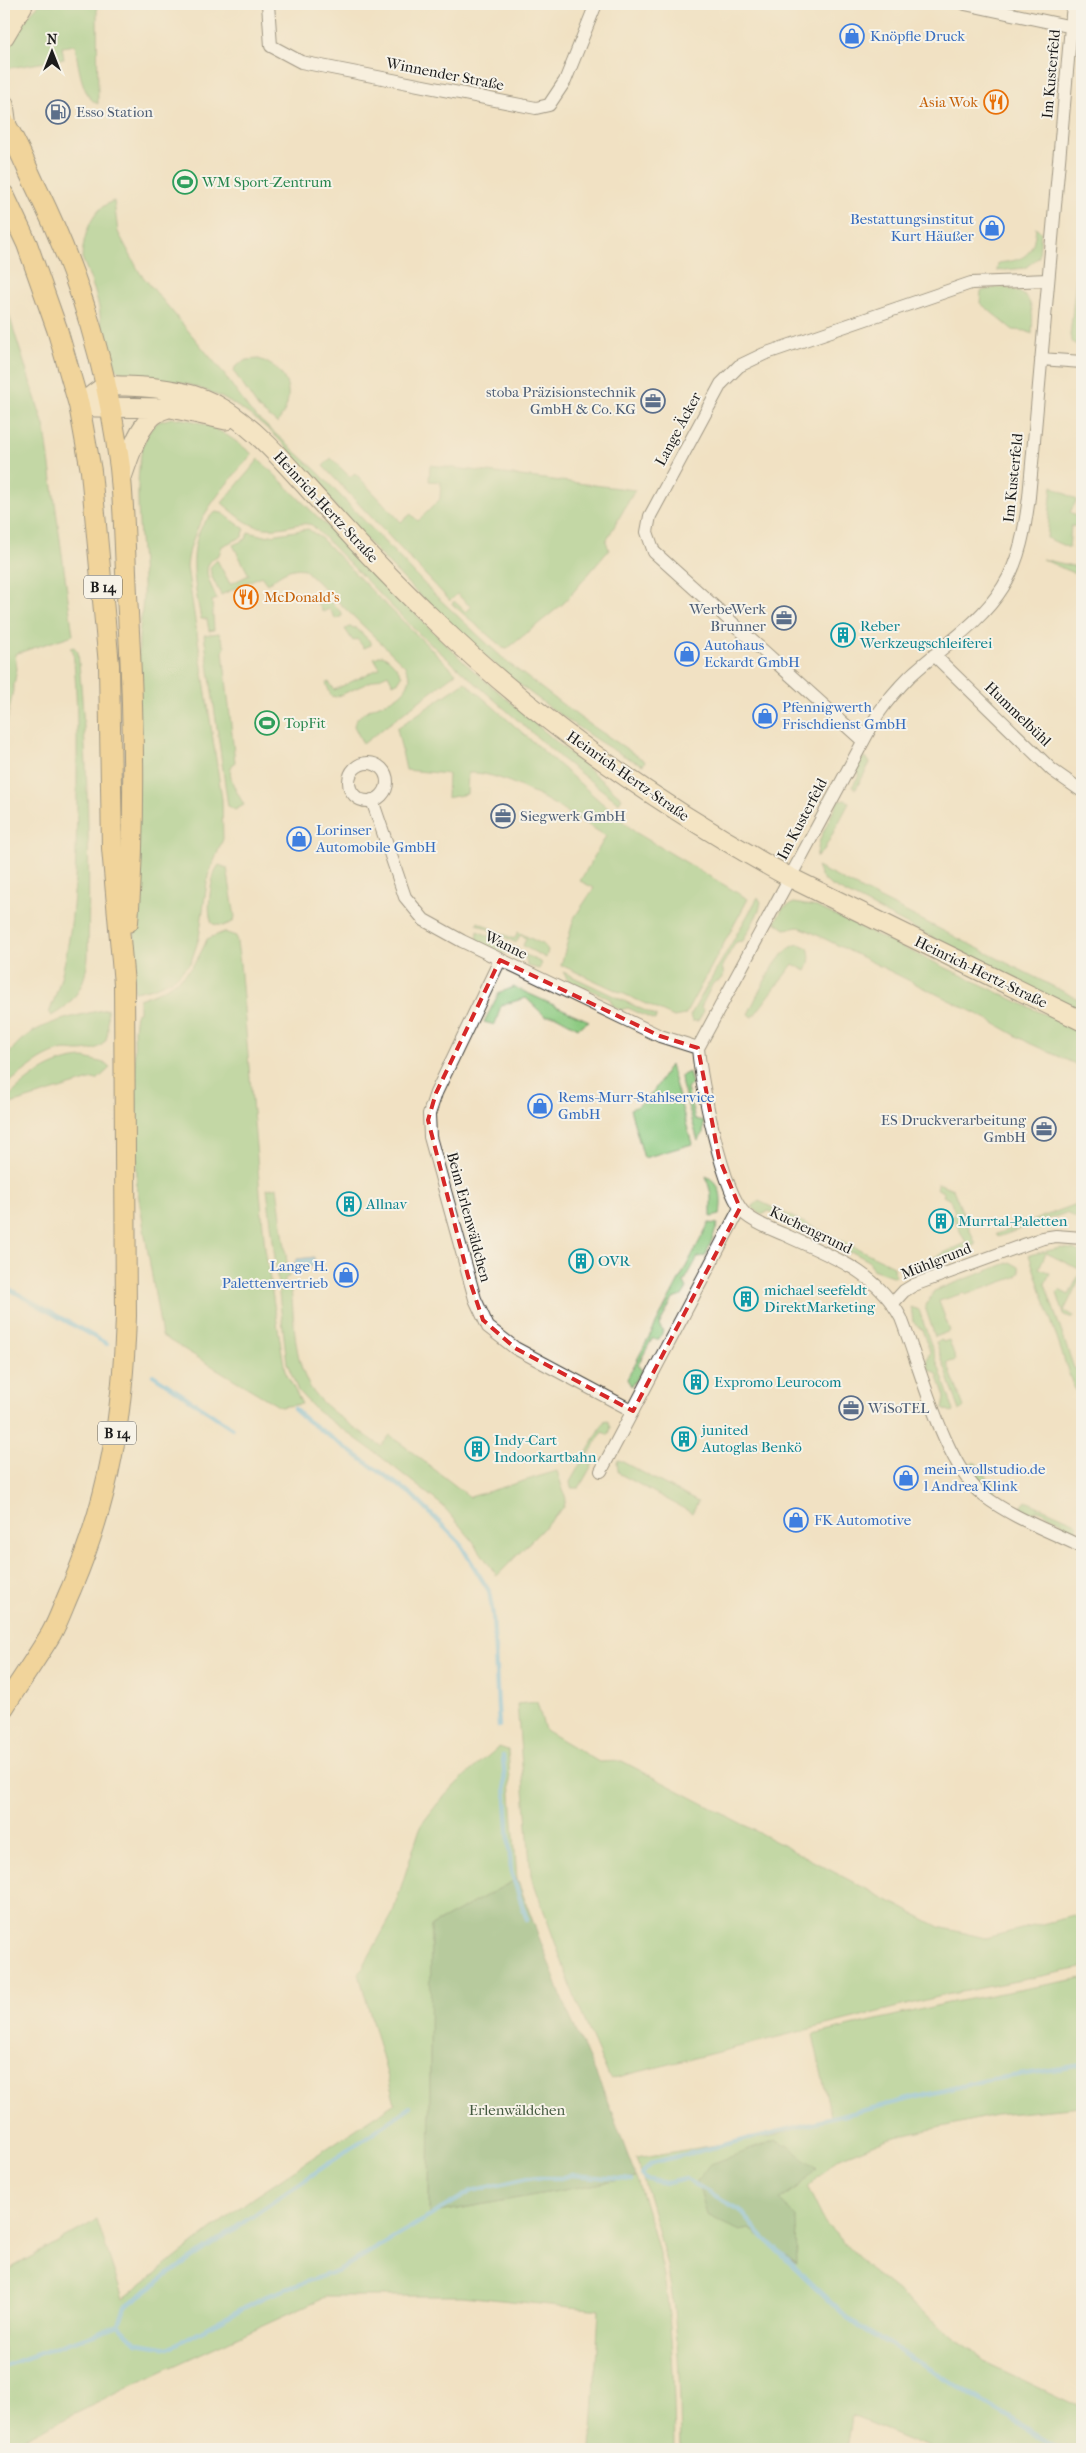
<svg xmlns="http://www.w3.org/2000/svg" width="1086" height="2453" viewBox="0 0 1086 2453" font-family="'IM FELL French Canon',serif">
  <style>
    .green { fill: #8cca81; stroke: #54734e; fill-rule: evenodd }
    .forest { fill: #71ae6f; stroke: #466546 }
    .water { fill: #69bbe5; stroke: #426c80 }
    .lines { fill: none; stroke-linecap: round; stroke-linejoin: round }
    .stream { stroke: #69bbe5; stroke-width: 4.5 }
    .street-casing { stroke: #3c3a35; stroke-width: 14 }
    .secondary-casing { stroke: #3c3a35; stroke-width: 21 }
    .primary-casing { stroke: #3c3a35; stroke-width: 22 }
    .street { stroke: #fff; stroke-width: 12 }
    .secondary { stroke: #f9e7c3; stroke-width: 19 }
    .primary { stroke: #f1c36a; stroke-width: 20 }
    .marked { fill: none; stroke: #d62828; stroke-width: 4; stroke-dasharray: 10 6; stroke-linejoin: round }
    .labels { text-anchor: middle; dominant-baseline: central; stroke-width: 4; stroke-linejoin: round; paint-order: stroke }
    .shield { fill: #f7f3e8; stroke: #5e5c59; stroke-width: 1 }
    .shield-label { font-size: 14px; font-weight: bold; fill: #1c1c1c }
    .shop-label { font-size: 15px; fill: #366cbe; stroke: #f7f3e8; text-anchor: start }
    .street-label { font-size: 15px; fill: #1c1c1c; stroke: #f7f3e8 }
    .food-label { font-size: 15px; fill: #c56008; stroke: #f7f3e8; text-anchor: end }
    .service-label { font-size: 15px; fill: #4e5e75; stroke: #f7f3e8; text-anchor: start }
    .leisure-label { font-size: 15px; fill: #27864d; stroke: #f7f3e8; text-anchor: start }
    .culture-label { font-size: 15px; fill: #0d838f; stroke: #f7f3e8; text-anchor: start }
    .park-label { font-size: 15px; fill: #43593f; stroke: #f7f3e8 }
  </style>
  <rect width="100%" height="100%" fill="#f7f3e8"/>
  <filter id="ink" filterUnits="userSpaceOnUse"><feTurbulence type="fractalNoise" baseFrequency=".02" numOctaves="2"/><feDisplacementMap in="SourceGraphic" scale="10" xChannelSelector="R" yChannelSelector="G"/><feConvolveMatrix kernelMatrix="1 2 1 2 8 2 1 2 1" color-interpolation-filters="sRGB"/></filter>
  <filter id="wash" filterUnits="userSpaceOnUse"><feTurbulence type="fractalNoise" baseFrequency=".0096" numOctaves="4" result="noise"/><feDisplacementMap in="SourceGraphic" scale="20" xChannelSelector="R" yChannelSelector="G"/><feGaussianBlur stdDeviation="1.12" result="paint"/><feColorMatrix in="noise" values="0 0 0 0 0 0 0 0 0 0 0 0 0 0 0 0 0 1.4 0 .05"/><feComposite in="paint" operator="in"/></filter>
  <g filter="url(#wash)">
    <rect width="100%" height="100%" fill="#f1e1c3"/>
    <!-- green -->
    <path class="green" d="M40,4H97L98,104C81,98 78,61 75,45L62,47L64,59L10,68L9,70L4,66C7,40 21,21 40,4Z
      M114,201L118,232L140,273L221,370L250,411L317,471L434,594L507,662L582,719L645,761L643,765C615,753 590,736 565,718C476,657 401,579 329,499C309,476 292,451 269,430C246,410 220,394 190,385C173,380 123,378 114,367C98,351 103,323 98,303C94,287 88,272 82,258C83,236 92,207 114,201Z
      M1036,227L1041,232L1039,257L1025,268L997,271L998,263C1025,260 1033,256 1036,227Z
      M1077,268H1082V347L1073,343L1070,336Z
      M999,287C1032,291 1034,304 1032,334L1026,331L1013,330L980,303L981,291Z
      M4,299L45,429L73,635L15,654L17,669L4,738Z
      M259,359C290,370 297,398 277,423L259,409L234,372L235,367L246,360Z
      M171,418C204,419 227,433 252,454C224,488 191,520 187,567L222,799L223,839L208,876L199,938L191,962L175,978L153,988L134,992L139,634C141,618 144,601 143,584C143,548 125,446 157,423C160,420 167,420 171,418Z
      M331,458L350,477L355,473L401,522L411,514L418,521L440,499L441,482L429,481L430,465L635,490L606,541L609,550L564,603L507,649L503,648L452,604L454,601L466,612L471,607L457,594L450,601L323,466Z
      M259,459L466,664L622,798L619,803L563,760L417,632L312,525C303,522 295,525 285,527C254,532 245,522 222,503Z
      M1052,486L1077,500L1070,512L1082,520V527L1071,526L1069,548L1047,538Z
      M216,512L222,513L245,529L242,537L222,546L219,555C198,565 210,583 217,599L212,601L214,630L209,631L207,619H201C195,588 183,532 216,512Z
      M308,529L321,538L375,594L456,673L363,744L354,726L355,722C367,701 406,706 410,677L405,666L304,569C289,566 278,576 267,584L261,576L221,595L211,575L210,567L217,560L230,584L249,575L233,545L246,539L248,532L265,536Z
      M1042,559L1082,568V577Z
      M323,598L328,599L342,613V616L336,619L329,609L323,612L316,601Z
      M349,627L356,628L371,642V645L364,648L357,639L353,641L345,629Z
      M219,633L225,647L223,651L235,762C223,773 238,793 244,805L235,810L228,806L204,635Z
      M74,647L78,652C88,753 90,856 88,957C86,983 75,1004 51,1016L49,1013C77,945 76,865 77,792C77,745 78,698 73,651L70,648Z
      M382,655C390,658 398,668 402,676L399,681L393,684L388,674L336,697L331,696L326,683L329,682L334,690L380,668L374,658Z
      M465,682L635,832L748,899L685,1015L674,1017L561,965L574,918L594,888L580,881L606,836C572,816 507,770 468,773L467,794L447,798L448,774L406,770L397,728Z
      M866,757L870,763L856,789L852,787L859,775L857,768L861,759Z
      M845,800L849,802L848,805L824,850L816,858L820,839L838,801Z
      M219,865L227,868L235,917L233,922L223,926L213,924C205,915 211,873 219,865Z
      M817,867L1082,1001V1014L830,885L821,877Z
      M758,897L761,902L759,911L743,941L736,942L722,966L724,975L719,981L713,983L701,1007L704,1011L698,1021H692L690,1016Z
      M794,903L817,907L1082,1032V1067L1029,1043L987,1019L807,930L799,927L785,929L775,922L783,908Z
      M478,922L514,939L518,932L544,945L548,950L546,958L523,946L526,938L520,935L516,943L477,924Z
      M478,931L520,950L518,954L511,950L503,954L479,943L477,938Z
      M224,932L236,936L240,963L265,1249L285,1371L302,1404L280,1407L162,1336L137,1187L134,1030L136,1013L139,1012V999C175,987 193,974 207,939Z
      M799,944L808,948C811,956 810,963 806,971L793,964L753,1017L748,1014C758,995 777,948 799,944Z
      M522,953L542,963L539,969L527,966L526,958L521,956Z
      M563,972L656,1016V1019L654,1020L628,1008L620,1010L613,1006L610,999L586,988L579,990L572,987Z
      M514,987L589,1021L578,1028L556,1016H545L526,998L501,1005L495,1025L484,1022L499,993Z
      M107,1009C108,1034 113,1050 79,1051C73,1051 66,1049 60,1051C41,1056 25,1071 10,1082C3,1077 3,1073 5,1065C16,1025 72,1017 107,1009Z
      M85,1058L104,1063L110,1068L97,1080L93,1079L4,1106V1101C27,1079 52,1059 85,1058Z
      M670,1065L692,1144L644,1158L630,1109C650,1103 659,1082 670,1065Z
      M689,1072L692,1084L687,1089L695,1119L704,1121L703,1134L698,1141L682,1085L681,1076Z
      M706,1176C723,1185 722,1198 720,1215L711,1217V1194Z
      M938,1183L953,1189L976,1245L926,1263L919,1264L966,1243L953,1217L955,1212L950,1200L943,1196L944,1193L936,1188Z
      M277,1187L289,1277L285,1278V1287L291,1289C295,1324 293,1371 319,1399C335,1416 362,1432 381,1446L390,1435L470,1497L557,1471L566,1499L564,1507L497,1576L472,1540L443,1506L376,1453L317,1411L298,1391L287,1363L267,1189Z
      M759,1201L894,1266L895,1277L872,1269L869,1261L852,1252L847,1254L838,1250L836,1243L811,1231L803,1234L795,1230V1224L769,1211L762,1215L752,1207Z
      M1082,1202L1081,1221L1066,1213L998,1237L996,1234Z
      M709,1223L718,1224L707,1252L705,1256L698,1257L684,1282L687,1288L682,1296L673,1299L659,1325L663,1331L659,1339H652L638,1365L642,1371L631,1386L627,1379Z
      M1060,1248L1074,1249L1082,1254V1274L1064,1311L1074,1316L1073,1318L1064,1315L1057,1293L1059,1290L1069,1295L1081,1270L1046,1253L1039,1268L1050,1273L1045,1284L1074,1368L1082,1372V1393L1076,1391L1072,1383L1029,1255Z
      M1010,1262L1019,1267L1020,1272L1016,1277L965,1295L964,1293L939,1301L950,1331L935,1337L925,1307L934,1291Z
      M911,1307L919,1310L954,1411L953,1413L943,1408L945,1397L937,1374L929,1369L927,1360L930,1352L922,1330L913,1322Z
      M942,1340L943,1342L949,1340L956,1360L947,1363L964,1407L960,1411L936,1342Z
      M605,1420L608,1421L611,1427L609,1435L602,1432L588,1456L595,1460L579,1488H571L570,1482Z
      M619,1460L698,1502L692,1513L620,1474L618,1471L617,1461Z
      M972,1463H976L988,1478L997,1486L994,1491C983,1491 972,1474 967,1466Z
      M1026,1501L1076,1523L1078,1526L1075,1530L1070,1531L1064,1528L1061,1521L1038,1510L1030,1513L1022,1509V1506Z
      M537,1702L545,1730L599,1762L622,1761L939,1927L985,1938L1082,1914V1968L946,1995L610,2079L576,2001L531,1875L517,1704Z
      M499,1747L508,1750L517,1879L431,1926L429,2214L636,2177C647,2210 658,2243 664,2277C673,2333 674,2393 675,2449H591L599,2310L462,2296H327L158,2373L4,2449V2272L97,2220L123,2299L252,2198L395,2103L359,1974L392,1915L421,1825L438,1803L461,1779Z
      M1082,1978V2107L996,2115L887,2139L835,2160L808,2188L825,2223L874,2273L987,2363L1082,2408V2449H933L852,2416L847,2449H681C680,2394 679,2321 667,2267C659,2230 648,2194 636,2158L772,2136L831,2117L813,2035L948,2003ZM790,2147L803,2183L779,2200L796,2264L749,2228Z"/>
    <!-- forest -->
    <path class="forest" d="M517,1879L565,2006L604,2092L636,2177L429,2214L431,1926Z
      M776,2140L790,2147L816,2168L803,2183L779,2200L796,2216L797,2264L750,2229L740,2231L707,2215L697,2181L711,2164Z"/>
    <!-- water -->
    <path class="water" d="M314,1257L315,1266L294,1269V1263L297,1259Z"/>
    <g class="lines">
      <!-- stream -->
      <path class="stream" d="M4,1286L107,1344
        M153,1375L232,1428
        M294,1409L305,1419L411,1494L459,1542L479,1575L489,1591L493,1615L499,1726
        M503,1756L511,1871L527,1920
        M119,2325L125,2307L163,2278L410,2107
        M4,2366L119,2325L137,2343L169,2348L264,2297L339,2270L472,2191L528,2178H561L572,2175L631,2180
        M1059,2449L850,2320L762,2236L740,2210L686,2179L667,2183L645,2179L642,2174L651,2163L982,2081L1082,2065"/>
    </g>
  </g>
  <g filter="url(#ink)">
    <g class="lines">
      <!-- street casing -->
      <g class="street-casing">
        <path id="street" d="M268,4L271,46L301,62L536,108L549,105L565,81L596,4
          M965,4L1082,29
          M1073,4L1029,497C1025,528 1020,560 1003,587C980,624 940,648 910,676C898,688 887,701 878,714L698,1048C701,1082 722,1193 746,1215C757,1224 771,1229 783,1234C830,1256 876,1270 901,1318C920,1366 944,1466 984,1496C1013,1518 1050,1531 1082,1547
          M1041,359L1082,362
          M934,655L1052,770L1082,791
          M862,740L654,552L647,532L650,516L721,384L739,366L764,354L971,283L1048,280
          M349 782a19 19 0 1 1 38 0a19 19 0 1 1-38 0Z
          M372,800L405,897L424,920L462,941L660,1036L698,1048
          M500,960L436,1093L429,1114L430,1137L475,1299L488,1327L515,1348L633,1411
          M893,1303L904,1291L914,1285L1043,1238L1056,1236L1082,1238
          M601,1471L740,1208"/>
      </g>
      <!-- secondary casing -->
      <g class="secondary-casing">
        <path id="secondary" d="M4,37L23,5
          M4,104L7,127
          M79,405C87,400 95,392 104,387C110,385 120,386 126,386C160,387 196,391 225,410C265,436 293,473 325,507C360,546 396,584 434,620C538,722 662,807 789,877L1082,1021
          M95,407L171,408L226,420
          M121,480C130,456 140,413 169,408"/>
      </g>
      <!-- primary casing -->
      <g class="primary-casing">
        <path id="primary" d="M4,122C17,142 26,167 37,189C80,276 108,372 120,468C125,516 125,565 128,613C134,715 136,819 128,922
          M4,195L27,244L57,329L79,405L91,471L109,665L112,848L124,984L126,1316C123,1414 110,1498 71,1589C64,1604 59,1620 51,1634C36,1659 19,1683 4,1707"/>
      </g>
      <!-- street -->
      <use href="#street" class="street"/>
      <!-- secondary -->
      <use href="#secondary" class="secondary"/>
      <!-- primary -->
      <use href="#primary" class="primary"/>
    </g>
  </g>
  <!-- marked area -->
  <path d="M0 0H1086V2453H0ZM500,960L660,1036L698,1048L719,1158L740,1208L633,1411L515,1348L483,1320L468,1276L428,1120L436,1093Z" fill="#f1e1c3" fill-opacity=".55" fill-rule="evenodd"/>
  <path class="marked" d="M500,960L660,1036L698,1048L719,1158L740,1208L633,1411L515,1348L483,1320L468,1276L428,1120L436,1093Z"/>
  <!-- icons -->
  <defs>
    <g id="shop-ring" transform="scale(1.25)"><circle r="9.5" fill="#f7f3e8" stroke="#3f7fe0" stroke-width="1.5"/><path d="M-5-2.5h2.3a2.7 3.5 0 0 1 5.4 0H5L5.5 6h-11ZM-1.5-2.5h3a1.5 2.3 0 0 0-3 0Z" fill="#3f7fe0"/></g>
    <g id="restaurant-ring" transform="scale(1.25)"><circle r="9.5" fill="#f7f3e8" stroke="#e8710a" stroke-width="1.5"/><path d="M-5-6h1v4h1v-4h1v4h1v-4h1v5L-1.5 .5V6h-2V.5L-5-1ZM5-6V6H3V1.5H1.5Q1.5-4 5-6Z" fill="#e8710a"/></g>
    <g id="fuel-ring" transform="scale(1.25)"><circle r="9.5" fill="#f7f3e8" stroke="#5c6f8a" stroke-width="1.5"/><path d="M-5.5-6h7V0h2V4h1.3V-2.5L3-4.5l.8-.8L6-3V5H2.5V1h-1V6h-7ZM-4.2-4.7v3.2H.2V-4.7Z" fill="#5c6f8a"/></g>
    <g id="stadium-ring" transform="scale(1.25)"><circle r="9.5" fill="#f7f3e8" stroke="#2e9e5b" stroke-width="1.5"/><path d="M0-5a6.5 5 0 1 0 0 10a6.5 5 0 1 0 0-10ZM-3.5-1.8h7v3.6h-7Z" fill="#2e9e5b"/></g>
    <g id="office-ring" transform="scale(1.25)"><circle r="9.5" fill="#f7f3e8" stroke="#5c6f8a" stroke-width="1.5"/><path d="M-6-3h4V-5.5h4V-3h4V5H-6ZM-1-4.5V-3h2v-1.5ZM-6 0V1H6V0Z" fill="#5c6f8a"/></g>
    <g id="building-ring" transform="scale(1.25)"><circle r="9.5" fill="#f7f3e8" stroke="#0f9aa8" stroke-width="1.5"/><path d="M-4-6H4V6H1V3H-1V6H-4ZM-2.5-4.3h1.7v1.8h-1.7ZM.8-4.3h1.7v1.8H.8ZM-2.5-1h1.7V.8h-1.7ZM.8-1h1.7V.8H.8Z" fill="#0f9aa8"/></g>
  </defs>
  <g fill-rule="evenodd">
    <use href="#shop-ring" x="852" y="36"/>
    <use href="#restaurant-ring" x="996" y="102"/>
    <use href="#fuel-ring" x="58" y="112"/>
    <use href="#stadium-ring" x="185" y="182"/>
    <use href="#shop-ring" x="992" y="228"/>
    <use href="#office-ring" x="653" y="401"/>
    <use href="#restaurant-ring" x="246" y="597"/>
    <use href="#office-ring" x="784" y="618"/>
    <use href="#building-ring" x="843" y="635"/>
    <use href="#shop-ring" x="687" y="654"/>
    <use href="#shop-ring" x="765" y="716"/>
    <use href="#stadium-ring" x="267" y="723"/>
    <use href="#office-ring" x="503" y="816"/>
    <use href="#shop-ring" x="299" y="839"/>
    <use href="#shop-ring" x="540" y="1106"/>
    <use href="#office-ring" x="1044" y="1129"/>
    <use href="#building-ring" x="349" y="1204"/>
    <use href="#building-ring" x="941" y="1221"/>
    <use href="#building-ring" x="581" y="1261"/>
    <use href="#shop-ring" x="346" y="1275"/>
    <use href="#building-ring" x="746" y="1299"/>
    <use href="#building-ring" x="696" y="1382"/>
    <use href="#office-ring" x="851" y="1408"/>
    <use href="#building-ring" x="684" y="1439"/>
    <use href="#building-ring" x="477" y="1449"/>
    <use href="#shop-ring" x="906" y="1478"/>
    <use href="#shop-ring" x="796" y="1520"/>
  </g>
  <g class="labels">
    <!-- shield labels -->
    <g class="shield">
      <rect x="84" y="575.5" width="38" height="23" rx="4"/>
      <rect x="98" y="1421.5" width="38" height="23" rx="4"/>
    </g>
    <g class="shield-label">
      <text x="103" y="587">B 14</text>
      <text x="117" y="1433">B 14</text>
    </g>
    <!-- shop labels -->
    <g class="shop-label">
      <text x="870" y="36">Knöpfle Druck</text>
      <text x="974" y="219" text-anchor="end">Bestattungsinstitut<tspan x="974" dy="17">Kurt Häußer</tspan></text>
      <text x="704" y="645">Autohaus<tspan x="704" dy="17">Eckardt GmbH</tspan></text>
      <text x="782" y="707">Pfennigwerth<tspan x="782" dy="17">Frischdienst GmbH</tspan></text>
      <text x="316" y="830">Lorinser<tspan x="316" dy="17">Automobile GmbH</tspan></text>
      <text x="558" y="1097">Rems-Murr-Stahlservice<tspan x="558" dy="17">GmbH</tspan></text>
      <text x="328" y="1266" text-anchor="end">Lange H.<tspan x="328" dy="17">Palettenvertrieb</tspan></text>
      <text x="924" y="1469">mein-wollstudio.de<tspan x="924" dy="17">l Andrea Klink</tspan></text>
      <text x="814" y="1520">FK Automotive</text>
    </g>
    <!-- street labels -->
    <g class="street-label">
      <text transform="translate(445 74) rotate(11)">Winnender Straße</text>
      <text transform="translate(1051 74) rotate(-85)">Im Kusterfeld</text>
      <text transform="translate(678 429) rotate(-62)">Lange Äcker</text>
      <text transform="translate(1013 478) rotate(-84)">Im Kusterfeld</text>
      <text transform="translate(326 507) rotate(47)">Heinrich-Hertz-Straße</text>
      <text transform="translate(1018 714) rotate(44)">Hummelbühl</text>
      <text transform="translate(628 776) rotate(35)">Heinrich-Hertz-Straße</text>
      <text transform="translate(802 819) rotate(-62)">Im Kusterfeld</text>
      <text transform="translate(506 945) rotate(26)">Wanne</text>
      <text transform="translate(981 972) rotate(26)">Heinrich-Hertz-Straße</text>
      <text transform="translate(469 1217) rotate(75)">Beim Erlenwäldchen</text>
      <text transform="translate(811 1230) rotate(26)">Kuchengrund</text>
      <text transform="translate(936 1261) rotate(-22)">Mühlgrund</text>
    </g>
    <!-- food labels -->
    <g class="food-label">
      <text x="978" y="102">Asia Wok</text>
      <text x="264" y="597" text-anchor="start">McDonald's</text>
    </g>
    <!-- service labels -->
    <g class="service-label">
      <text x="76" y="112">Esso Station</text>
      <text x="636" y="392" text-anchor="end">stoba Präzisionstechnik<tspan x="636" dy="17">GmbH &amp; Co. KG</tspan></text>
      <text x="766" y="609" text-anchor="end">WerbeWerk<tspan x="766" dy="17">Brunner</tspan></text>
      <text x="520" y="816">Siegwerk GmbH</text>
      <text x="1026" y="1120" text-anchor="end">ES Druckverarbeitung<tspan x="1026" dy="17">GmbH</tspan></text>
      <text x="868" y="1408">WiSoTEL</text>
    </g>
    <!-- leisure labels -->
    <g class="leisure-label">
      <text x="202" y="182">WM Sport-Zentrum</text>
      <text x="284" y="723">TopFit</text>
    </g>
    <!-- culture labels -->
    <g class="culture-label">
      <text x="860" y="626">Reber<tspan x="860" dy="17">Werkzeugschleiferei</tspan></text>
      <text x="366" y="1204">Allnav</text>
      <text x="958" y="1221">Murrtal-Paletten</text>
      <text x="598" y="1261">OVR</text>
      <text x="764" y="1290">michael seefeldt<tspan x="764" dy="17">DirektMarketing</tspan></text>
      <text x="714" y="1382">Expromo Leurocom</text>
      <text x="702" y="1430">junited<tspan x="702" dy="17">Autoglas Benkö</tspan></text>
      <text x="494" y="1440">Indy-Cart<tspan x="494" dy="17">Indoorkartbahn</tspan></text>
    </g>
    <!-- park labels -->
    <g class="park-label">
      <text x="517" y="2110">Erlenwäldchen</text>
    </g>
  </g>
  <!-- margin -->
  <rect width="1086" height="2453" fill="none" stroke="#f7f3e8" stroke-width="20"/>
  <!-- north arrow -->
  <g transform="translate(52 52)" stroke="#f7f3e8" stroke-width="4" paint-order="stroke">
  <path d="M0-4L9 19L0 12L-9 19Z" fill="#1c1c1c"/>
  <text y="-8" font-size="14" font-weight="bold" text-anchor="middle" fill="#1c1c1c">N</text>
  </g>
</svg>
